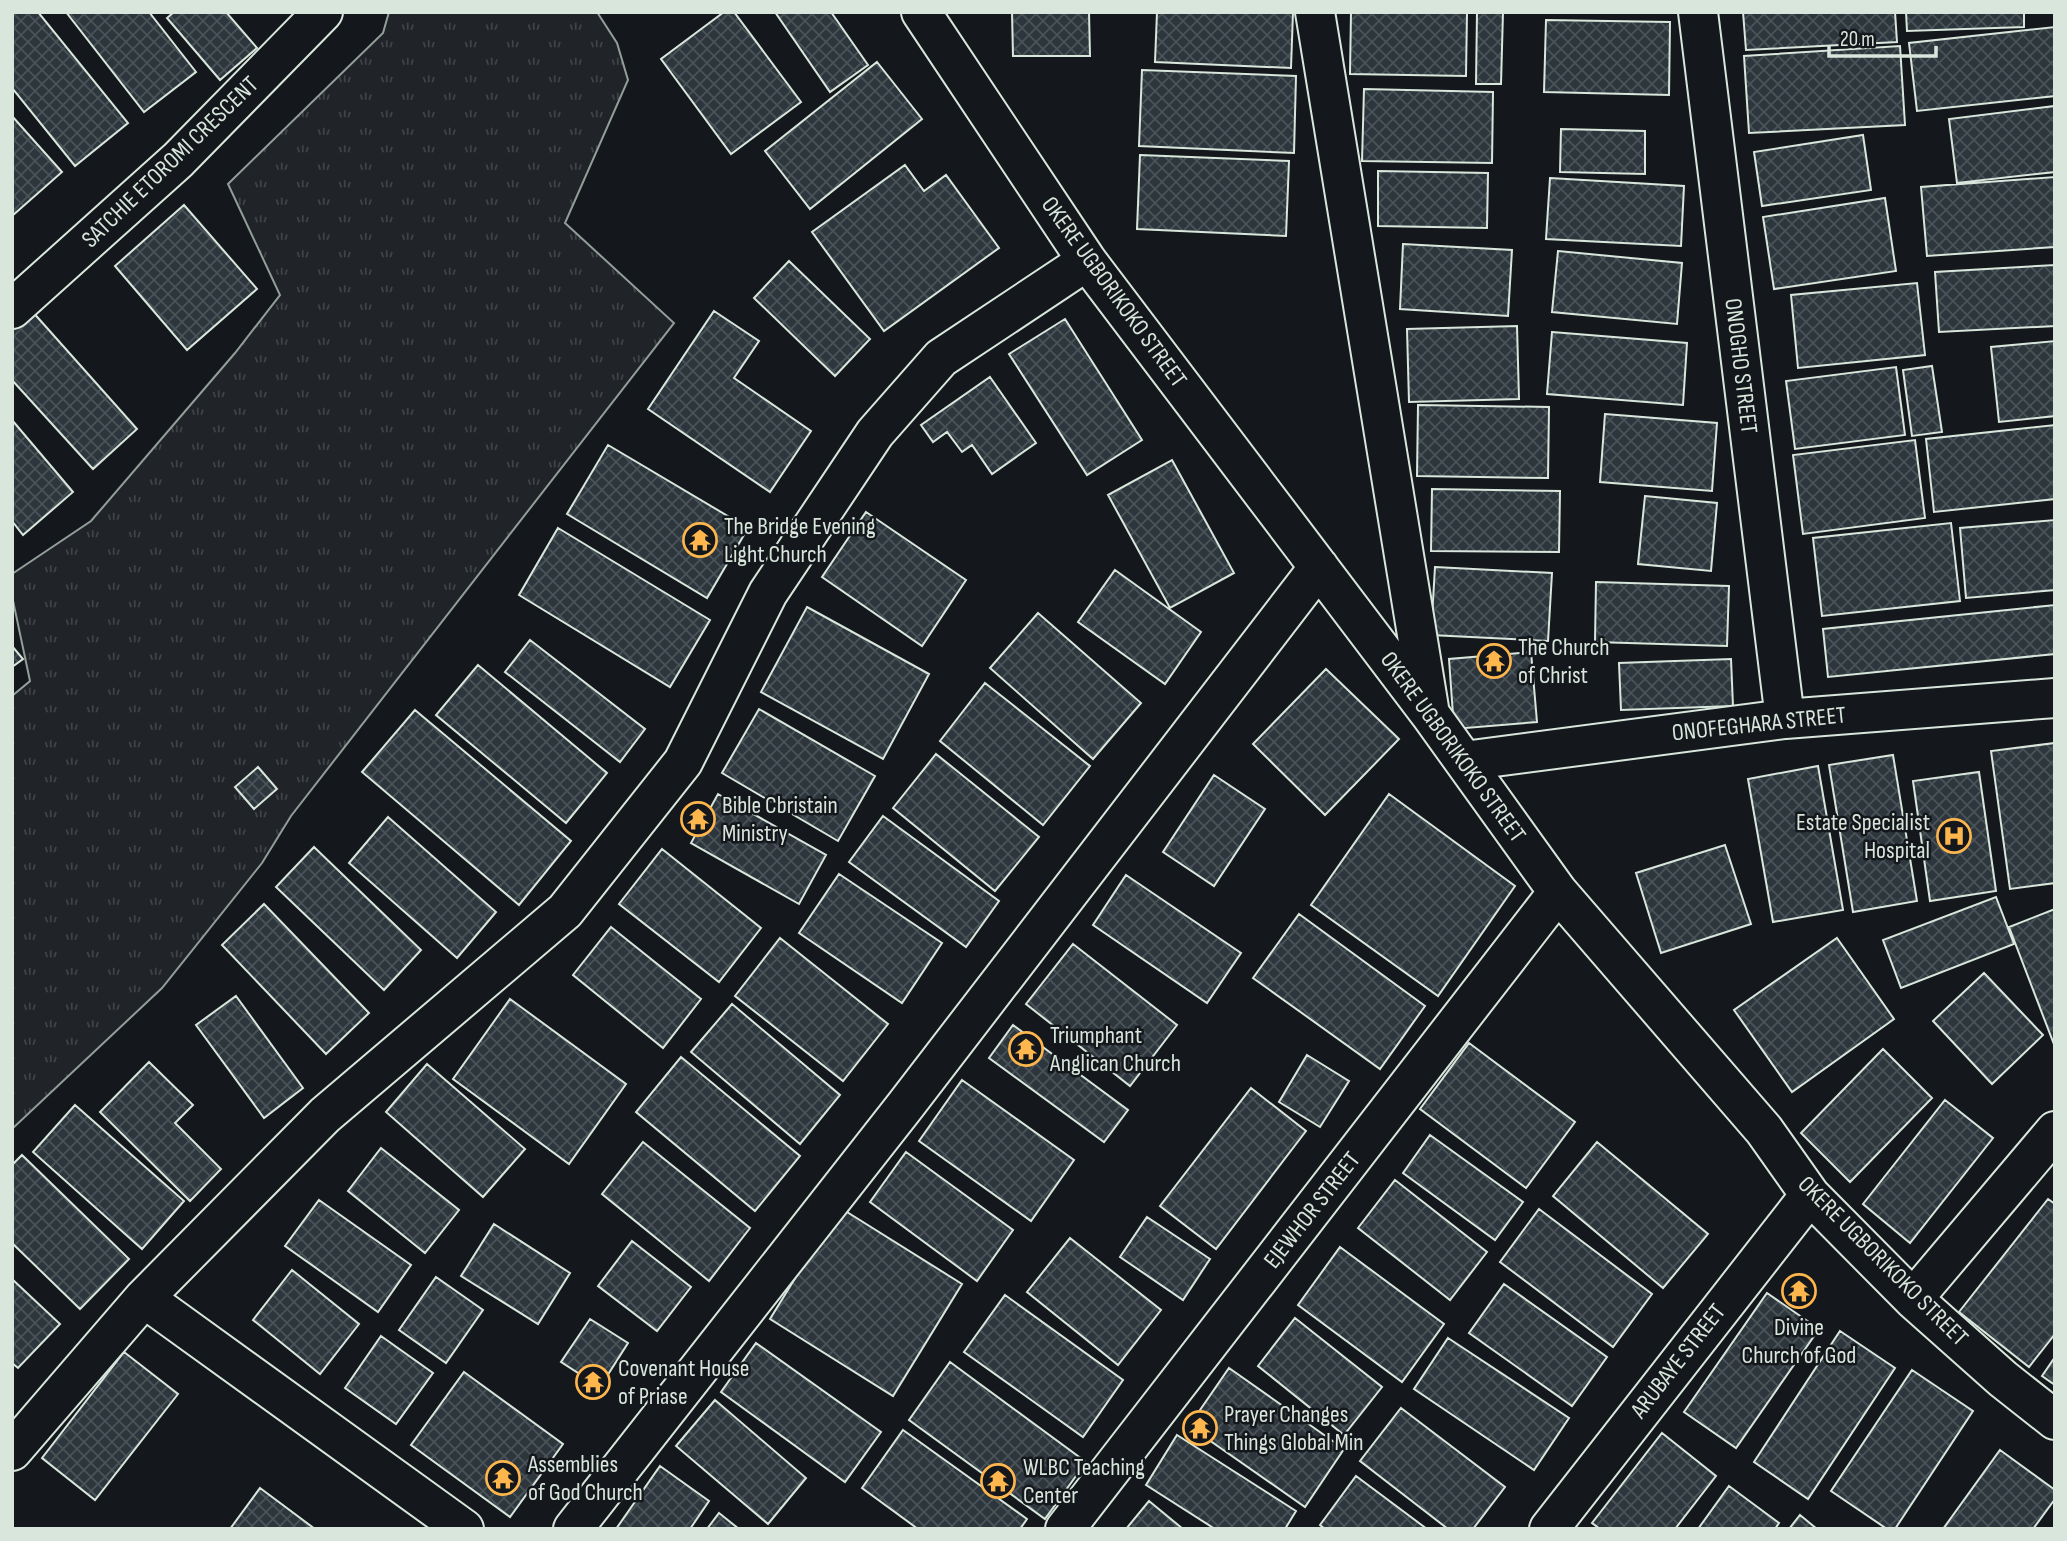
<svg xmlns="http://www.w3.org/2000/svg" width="2067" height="1541" viewBox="0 0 2067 1541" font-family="'Sofia Sans Condensed',sans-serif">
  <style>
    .park { fill: url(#park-tufts); stroke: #939e99; stroke-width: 2 }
    .building { fill: url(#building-cross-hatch); stroke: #d8e6dc; stroke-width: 2 }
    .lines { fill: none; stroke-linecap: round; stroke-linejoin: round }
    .minor-casing { stroke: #d8e6dc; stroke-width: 42 }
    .minor { stroke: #14181c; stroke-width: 38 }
    .labels { text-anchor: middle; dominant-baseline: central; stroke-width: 5; stroke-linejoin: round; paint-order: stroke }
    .street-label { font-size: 24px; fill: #d8e6dc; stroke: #14181c }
    .poi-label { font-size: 24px; fill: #d8e6dc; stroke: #14181c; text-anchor: start }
  </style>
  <defs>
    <pattern id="park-tufts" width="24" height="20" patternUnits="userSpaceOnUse" patternTransform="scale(1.75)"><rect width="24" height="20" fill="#202428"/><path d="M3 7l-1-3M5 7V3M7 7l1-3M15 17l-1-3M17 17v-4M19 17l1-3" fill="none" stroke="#404447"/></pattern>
    <pattern id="building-cross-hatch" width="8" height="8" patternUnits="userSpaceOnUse" patternTransform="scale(1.75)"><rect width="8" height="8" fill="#2c363c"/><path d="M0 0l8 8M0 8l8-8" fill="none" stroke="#4a5358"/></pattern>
  </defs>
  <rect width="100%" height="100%" fill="#14181c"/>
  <!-- park -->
  <path class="park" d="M389,12H597L617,43L628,80L565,223L674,323L291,816L262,863L162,988L12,1129V696L30,681L12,596V574L91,521L235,353L280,295L228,184L383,33Z"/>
  <!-- building -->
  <path class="building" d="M12,12H38L128,123L75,166L12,88Z
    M66,12H149L196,72L144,112Z
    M174,12H226L257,48L220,80L167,18Z
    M724,12H734L801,102L731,154L661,59Z
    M775,12H831L868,65L830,92Z
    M1012,12H1089L1090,56H1013Z
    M1157,12H1293L1291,68L1155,62Z
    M1351,12H1467L1466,76L1350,74Z
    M1477,12H1503L1501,84H1476Z
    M1743,12H1895L1897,42L1746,50Z
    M1906,12H2024V27L1907,31Z
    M1546,20L1670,22L1669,95L1544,92Z
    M2055,27V96L1917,111L1909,43Z
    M1900,46L1905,125L1749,133L1744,56Z
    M877,62L922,119L810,209L765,151Z
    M1142,70L1296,76L1294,153L1139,146Z
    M1364,89L1493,92L1492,163L1362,161Z
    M2055,106V172L1957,183L1949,119Z
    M12,116L62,172L12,216Z
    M1561,129L1645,131V174L1560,172Z
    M1863,135L1871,190L1762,206L1754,152Z
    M1140,155L1289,161L1286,236L1137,229Z
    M905,165L924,191L946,175L999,248L884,331L812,232Z
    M1378,171L1488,173L1487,228L1378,226Z
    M2055,177V247L1927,256L1921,187Z
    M1550,178L1684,186L1681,246L1546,239Z
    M1885,198L1896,271L1774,289L1763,217Z
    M184,205L257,289L187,350L115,266Z
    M1403,244L1512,250L1508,316L1400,309Z
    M1558,251L1682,263L1677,324L1552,312Z
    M789,261L870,339L835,376L754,298Z
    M2055,265V326L1939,332L1935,272Z
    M1917,283L1925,355L1798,368L1791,295Z
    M31,310L137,429L93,469L12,380V327Z
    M714,311L759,341L734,378L811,431L770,492L648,409Z
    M1065,319L1142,440L1087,475L1009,354Z
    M1517,326L1519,399L1409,402L1407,329Z
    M1552,332L1687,343L1683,405L1547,394Z
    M2055,341V416L1999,422L1991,347Z
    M1932,366L1942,432L1912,436L1903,370Z
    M1896,367L1905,435L1795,449L1786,381Z
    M990,377L1036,443L992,474L972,445L962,452L947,432L933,442L921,425Z
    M1418,405L1549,407L1548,478L1417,476Z
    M1605,414L1717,423L1712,491L1600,482Z
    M12,420L73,492L23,535L12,521Z
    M2055,425V499L1934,512L1926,439Z
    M1915,440L1925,518L1803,534L1793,455Z
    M608,445L748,528L707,598L567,514Z
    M1172,460L1234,573L1170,608L1108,495Z
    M1432,489L1560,491L1559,552L1431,551Z
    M1645,496L1717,503L1711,571L1638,564Z
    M866,512L966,580L922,646L822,577Z
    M2055,520V590L1966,598L1960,528Z
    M1951,523L1960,601L1822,616L1813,538Z
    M558,528L710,620L670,687L519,595Z
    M1435,567L1552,573L1548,641L1431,635Z
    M1115,570L1201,632L1165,684L1078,622Z
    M1596,582L1729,586L1727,646L1595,642Z
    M2055,605V654L1828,677L1823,629Z
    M807,607L929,674L883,759L761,692Z
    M1038,613L1141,703L1093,759L990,668Z
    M530,640L645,729L620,762L505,672Z
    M12,646L23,659L12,667Z
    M1531,652L1537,722L1454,729L1449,659Z
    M1731,659L1733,706L1621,710L1619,663Z
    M478,665L607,773L566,823L436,715Z
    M1326,669L1399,739L1325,815L1253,744Z
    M985,683L1090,766L1043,825L940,741Z
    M759,709L875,776L838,841L722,773Z
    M415,710L571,841L519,905L362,772Z
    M2055,743V883L2010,889L1991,751Z
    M936,754L1039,837L995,891L893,808Z
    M1893,755L1917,901L1853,912L1829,765Z
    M1818,766L1843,910L1773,922L1748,779Z
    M258,767L277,789L254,809L235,787Z
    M1979,772L1996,891L1930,901L1913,781Z
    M1214,775L1265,809L1214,886L1163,852Z
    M718,794L826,855L799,904L691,843Z
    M1389,794L1515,886L1438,996L1311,905Z
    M883,816L999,901L966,947L849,862Z
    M388,817L496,912L457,958L349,863Z
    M1725,845L1751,924L1661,953L1636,873Z
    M314,847L421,950L384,990L276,887Z
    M662,849L761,928L719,982L619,904Z
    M839,874L942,943L902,1003L799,933Z
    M1126,875L1241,953L1207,1003L1093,925Z
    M1996,897L2014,944L1901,988L1883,940Z
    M264,904L369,1013L326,1054L222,945Z
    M2055,909V1047L2009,927Z
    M1299,914L1425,1006L1380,1069L1253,978Z
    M611,927L701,999L663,1048L573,975Z
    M780,938L888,1024L843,1081L735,996Z
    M1837,938L1894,1019L1792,1092L1734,1010Z
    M1073,944L1177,1025L1130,1086L1026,1004Z
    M1984,973L2043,1035L1992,1084L1933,1021Z
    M236,996L303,1088L264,1118L196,1025Z
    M510,999L626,1084L569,1164L453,1079Z
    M732,1004L840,1095L800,1144L691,1052Z
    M1013,1025L1128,1110L1104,1142L989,1058Z
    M1469,1043L1575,1122L1526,1188L1420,1109Z
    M1883,1049L1932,1098L1850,1182L1801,1133Z
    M1307,1055L1349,1081L1320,1127L1279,1102Z
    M681,1057L800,1156L755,1211L636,1112Z
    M149,1062L193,1105L175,1123L221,1169L190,1201L100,1112Z
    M427,1064L525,1149L483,1197L386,1112Z
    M962,1080L1074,1160L1031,1221L919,1141Z
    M1251,1088L1306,1131L1216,1249L1160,1206Z
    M1945,1100L1993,1138L1910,1243L1863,1204Z
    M75,1105L184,1201L142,1249L33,1152Z
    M1430,1135L1523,1202L1495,1240L1403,1173Z
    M643,1142L750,1228L709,1281L602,1194Z
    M1597,1142L1708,1234L1663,1288L1553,1196Z
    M381,1148L459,1210L425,1253L348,1191Z
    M906,1152L1013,1230L977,1281L870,1202Z
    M22,1155L129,1259L80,1309L12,1243V1165Z
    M1395,1180L1487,1252L1450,1300L1358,1228Z
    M2048,1199L2055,1204V1334L2029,1367L1959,1312Z
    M319,1200L411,1265L378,1312L285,1246Z
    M839,1207L962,1284L893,1396L770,1319Z
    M1539,1209L1652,1294L1613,1347L1500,1262Z
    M1147,1217L1210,1259L1183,1300L1120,1257Z
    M494,1224L570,1273L538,1324L461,1276Z
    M1070,1238L1161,1310L1118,1365L1027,1292Z
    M632,1241L691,1287L657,1331L598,1286Z
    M1340,1247L1444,1324L1402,1382L1298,1305Z
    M292,1270L359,1324L320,1374L253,1320Z
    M436,1277L483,1310L446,1363L399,1330Z
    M12,1279L60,1324L18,1368L12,1363Z
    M1504,1284L1607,1357L1572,1406L1469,1333Z
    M1767,1293L1819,1329L1736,1448L1684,1412Z
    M1005,1295L1123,1380L1083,1437L964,1352Z
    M1295,1318L1382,1387L1344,1435L1258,1366Z
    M590,1319L628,1343L600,1387L561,1362Z
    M1840,1331L1895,1368L1808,1499L1754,1462Z
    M381,1336L433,1373L396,1424L345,1388Z
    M1448,1338L1569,1418L1534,1470L1414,1389Z
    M756,1343L881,1432L845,1482L721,1392Z
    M124,1352L178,1394L95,1500L42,1458Z
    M2055,1357V1385L2042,1376Z
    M950,1362L1086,1462L1045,1519L909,1420Z
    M1229,1368L1344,1449L1305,1507L1189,1426Z
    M1912,1370L1973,1411L1895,1529H1887L1831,1491Z
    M464,1372L563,1444L510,1517L411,1445Z
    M715,1400L806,1478L768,1524L676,1446Z
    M1401,1408L1505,1487L1473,1529H1448L1360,1461Z
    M903,1430L1027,1519L1020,1529H918L862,1488Z
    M1662,1433L1716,1476L1675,1529H1600L1592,1523Z
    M1177,1435L1296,1511L1285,1529H1215L1146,1485Z
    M2000,1450L2055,1490V1499L2033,1529H1943Z
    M660,1466L709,1501L690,1529H616Z
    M1356,1476L1427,1529H1325L1320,1525Z
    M1729,1486L1779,1523L1775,1529H1698Z
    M260,1488L315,1529H230Z
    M1149,1501L1183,1529H1126Z
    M719,1513L739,1529H707Z
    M1800,1515L1817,1529H1789Z"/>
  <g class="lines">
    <!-- minor casing -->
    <g class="minor-casing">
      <path id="minor" d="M921,12L1087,261L1430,714L1558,892L1764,1130L1810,1195L1913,1299L2003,1379L2055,1420
        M1315,12L1429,708
        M1698,12L1785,719
        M12,309L178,160L323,12
        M1464,761L1785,719L2055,698
        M144,1298L464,1529
        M1913,1299L2055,1131
        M12,1451L144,1298L325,1115L565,911L683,762L768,593L875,433L941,358L1087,261
        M573,1529L905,1106L1319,567
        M1065,1529L1558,892
        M1549,1529L1810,1195"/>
    </g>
    <!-- minor -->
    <use href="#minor" class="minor"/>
  </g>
  <!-- icons -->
  <defs>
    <g id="temple-ring" transform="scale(1.75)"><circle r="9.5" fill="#14181c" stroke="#ffb74d" stroke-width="1.5"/><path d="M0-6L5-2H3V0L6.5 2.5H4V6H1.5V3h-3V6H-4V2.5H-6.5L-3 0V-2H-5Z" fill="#ffb74d"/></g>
    <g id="hospital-ring" transform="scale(1.75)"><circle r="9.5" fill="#14181c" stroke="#ffb74d" stroke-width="1.5"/><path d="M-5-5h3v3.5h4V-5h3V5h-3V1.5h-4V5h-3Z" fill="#ffb74d"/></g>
  </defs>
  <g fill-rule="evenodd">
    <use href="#temple-ring" x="700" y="540"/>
    <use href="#temple-ring" x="1494" y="661"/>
    <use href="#temple-ring" x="698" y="819"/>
    <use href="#hospital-ring" x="1954" y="836"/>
    <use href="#temple-ring" x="1026" y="1049"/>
    <use href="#temple-ring" x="1799" y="1291"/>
    <use href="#temple-ring" x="593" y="1382"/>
    <use href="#temple-ring" x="1200" y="1428"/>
    <use href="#temple-ring" x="503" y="1478"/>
    <use href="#temple-ring" x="998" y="1481"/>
  </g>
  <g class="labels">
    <!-- street labels -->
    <g class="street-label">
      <text transform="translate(170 162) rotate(-44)">SATCHIE ETOROMI CRESCENT</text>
      <text transform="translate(1114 292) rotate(54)">OKERE UGBORIKOKO STREET</text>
      <text transform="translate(1741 366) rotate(83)">ONOGHO STREET</text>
      <text transform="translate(1759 724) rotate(-6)">ONOFEGHARA STREET</text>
      <text transform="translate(1453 747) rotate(54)">OKERE UGBORIKOKO STREET</text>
      <text transform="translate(1312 1210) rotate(-52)">EJEWHOR STREET</text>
      <text transform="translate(1883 1261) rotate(45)">OKERE UGBORIKOKO STREET</text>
      <text transform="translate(1678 1361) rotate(-52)">ARUBAYE STREET</text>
    </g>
    <!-- poi labels -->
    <g class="poi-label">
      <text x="724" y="526">The Bridge Evening<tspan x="724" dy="28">Light Church</tspan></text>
      <text x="1518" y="647">The Church<tspan x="1518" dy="28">of Christ</tspan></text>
      <text x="722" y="805">Bible Cbristain<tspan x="722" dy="28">Ministry</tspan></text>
      <text x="1930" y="822" text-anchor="end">Estate Specialist<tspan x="1930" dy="28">Hospital</tspan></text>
      <text x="1050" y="1035">Triumphant<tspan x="1050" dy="28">Anglican Church</tspan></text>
      <text x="1799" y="1327" text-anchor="middle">Divine<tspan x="1799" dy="28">Church of God</tspan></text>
      <text x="618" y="1368">Covenant House<tspan x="618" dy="28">of Priase</tspan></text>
      <text x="1224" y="1414">Prayer Changes<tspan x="1224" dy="28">Things Global Min</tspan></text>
      <text x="528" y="1464">Assemblies<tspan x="528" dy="28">of God Church</tspan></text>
      <text x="1023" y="1467">WLBC Teaching<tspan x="1023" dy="28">Center</tspan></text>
    </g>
  </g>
  <!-- border -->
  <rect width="2067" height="1541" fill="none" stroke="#d8e6dc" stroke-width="28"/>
  <!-- scale -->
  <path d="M1829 46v10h107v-10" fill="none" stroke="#d8e6dc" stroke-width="3.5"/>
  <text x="1840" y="46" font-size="21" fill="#d8e6dc" stroke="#14181c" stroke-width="5" paint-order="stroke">20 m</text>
</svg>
